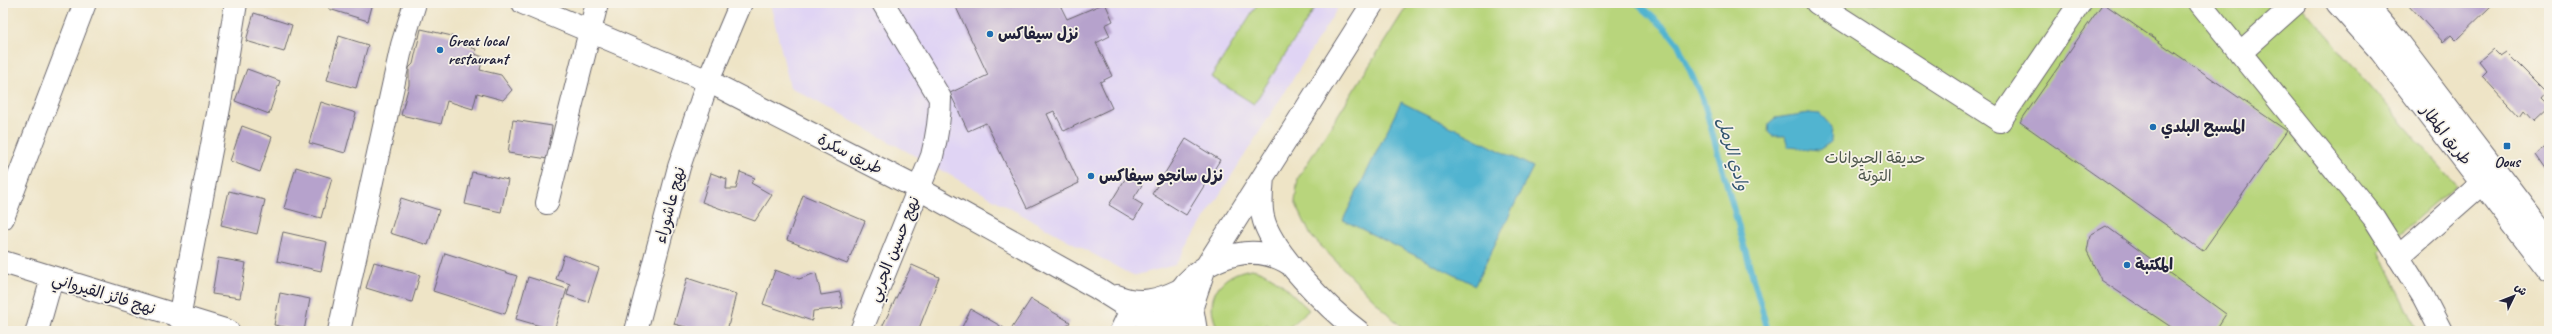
<svg xmlns="http://www.w3.org/2000/svg" width="2552" height="334" viewBox="0 0 2552 334" font-family="Caveat,'Playpen Sans Arabic',sans-serif">
  <style>
    .built { fill: #e0d4f4 }
    .green { fill: #b8d57b; stroke: #6d7c5b }
    .water { fill: #51b4d0; stroke: #3a6b86 }
    .lines { fill: none; stroke-linecap: round; stroke-linejoin: round }
    .stream { stroke: #51b4d0; stroke-width: 6 }
    .building { fill: #b6a2cc }
    .minor-casing { stroke: #69666c; stroke-width: 24 }
    .major-casing { stroke: #69666c; stroke-width: 24 }
    .minor { stroke: #fff; stroke-width: 22 }
    .major { stroke: #fff; stroke-width: 22 }
    .poi-dot { fill: #1f6fb2; stroke: #f7f3e8; stroke-width: 1.5 }
    .labels { text-anchor: middle; dominant-baseline: central; stroke-width: 3.5; stroke-linejoin: round; paint-order: stroke }
    .poi-label { font-size: 16px; font-weight: bold; fill: #22223b; stroke: #f7f3e8; text-anchor: start }
    .street-label { font-size: 16px; fill: #22223b; stroke: #f7f3e8 }
    .park-label { font-size: 16px; fill: #4f584e; stroke: #f7f3e8 }
    .water-label { font-size: 17px; font-style: italic; fill: #32556f; stroke: #f7f3e8 }
  </style>
  <rect width="100%" height="100%" fill="#f7f3e8"/>
  <filter id="ink" filterUnits="userSpaceOnUse"><feTurbulence type="fractalNoise" baseFrequency=".025" numOctaves="2"/><feDisplacementMap in="SourceGraphic" scale="8" xChannelSelector="R" yChannelSelector="G"/><feConvolveMatrix kernelMatrix="1 2 1 2 8 2 1 2 1" color-interpolation-filters="sRGB"/></filter>
  <filter id="wash" filterUnits="userSpaceOnUse"><feTurbulence type="fractalNoise" baseFrequency=".012" numOctaves="4" result="noise"/><feDisplacementMap in="SourceGraphic" scale="16" xChannelSelector="R" yChannelSelector="G"/><feGaussianBlur stdDeviation="0.9" result="paint"/><feColorMatrix in="noise" values="0 0 0 0 0 0 0 0 0 0 0 0 0 0 0 0 0 1.4 0 .05"/><feComposite in="paint" operator="in"/></filter>
  <g filter="url(#wash)">
    <rect width="100%" height="100%" fill="#eee4c6"/>
    <!-- built -->
    <path class="built" d="M770,3H1341L1175,265L1133,276L790,87Z"/>
    <!-- green -->
    <path class="green" d="M1258,3H1318L1254,104L1211,77Z
      M1409,3H2299L2456,185L2379,251L2418,331H1409L1400,326L1311,236L1295,202L1298,178Z
      M1252,269C1276,274 1291,293 1309,310L1285,331H1274L1267,325L1261,331H1219C1202,300 1218,274 1252,269Z"/>
    <!-- water -->
    <path class="water" d="M1401,102L1533,167L1475,285L1343,220Z
      M1809,113L1820,114L1832,127L1831,142L1819,150L1788,147L1785,136H1772L1768,132L1769,123L1775,118Z"/>
    <g class="lines">
      <!-- stream -->
      <path class="stream" d="M1637,3L1666,29L1678,44L1703,100L1768,331"/>
    </g>
    <g id="blocks">
      <!-- building -->
      <path class="building" d="M330,3H373L368,21L329,9Z
        M954,3H1059L1067,19L1105,3L1113,21L1105,25L1110,36L1096,43L1112,76L1100,82L1112,108L1064,131L1054,111L1047,114L1079,183L1027,208L986,123L968,131L950,93L988,75Z
        M2103,3L2287,131L2203,251L2020,122Z
        M2407,3H2494L2456,40L2451,35L2443,42Z
        M254,13L292,25L284,52L246,41Z
        M421,29L452,36L466,46L476,49L475,54L483,57L480,70L501,75L512,90L503,100L477,93L473,109L447,101L441,124L401,115L409,85V68L413,64Z
        M339,36L368,45L356,88L327,80Z
        M2493,49L2501,57L2507,53L2546,92L2541,98L2549,106L2533,121L2524,111L2520,117L2482,76L2487,71L2479,61Z
        M247,69L280,81L269,114L235,101Z
        M321,102L356,113L345,153L309,143Z
        M513,120L552,126L548,159L508,153Z
        M242,126L272,137L260,172L230,161Z
        M1186,139L1220,160L1186,215L1152,194Z
        M2549,144V174L2536,155Z
        M296,167L332,178L321,218L284,208Z
        M472,172L508,180L501,212L465,204Z
        M740,172L755,178L751,183L772,195L755,221L702,202L711,173L727,179L726,189H736Z
        M1127,176L1142,185L1133,199L1143,205L1134,220L1109,205Z
        M229,191L265,200L257,234L221,225Z
        M803,195L865,221L847,264L787,240Z
        M401,198L439,210L428,245L390,233Z
        M2106,226L2226,314L2215,331H2177L2101,280L2087,251L2090,235Z
        M283,232L327,242L321,271L277,261Z
        M445,253L517,276L505,314L433,291Z
        M564,255L599,268L588,302L567,295L570,284L556,279Z
        M218,258L246,263L240,298L212,294Z
        M374,262L420,275L412,302L366,288Z
        M912,265L939,277L918,331H880Z
        M775,270L799,279L816,273L821,295L840,292L843,308L813,311L812,321L763,304Z
        M528,277L567,289L554,330L516,319Z
        M687,278L736,294L727,331H701L674,324Z
        M280,293L310,299L304,331L274,325Z
        M1031,299L1070,322L1064,331H1010Z
        M971,309L1004,328L1002,331H960Z"/>
    </g>
  </g>
  <g filter="url(#ink)">
    <use href="#blocks" fill-opacity="0" stroke="#69666c" stroke-width="1"/>
    <g class="lines">
      <!-- minor casing -->
      <g class="minor-casing">
        <path id="minor" d="M1817,3L2000,121L2080,3
          M2200,3L2374,218L2423,296L2441,331
          M2240,53L2296,3
          M1263,177C1262,190 1260,204 1263,217C1270,251 1331,311 1358,331
          M547,203L597,3
          M3,218L85,3
          M2398,257L2496,171
          M3,262L228,331
          M179,318L220,103L236,3
          M1156,326C1166,312 1175,296 1186,283C1214,254 1257,242 1291,265
          M37,331L52,278
          M339,331L402,45L415,3
          M636,331L679,167L708,81L741,3
          M861,331L932,156C937,136 940,119 940,98L883,3
          M1121,331L1131,310
          M1179,331L1194,300L1204,270L1373,3"/>
      </g>
      <!-- major casing -->
      <g class="major-casing">
        <path id="major" d="M523,3L708,81L919,189L1097,288L1165,331
          M2337,3L2381,52L2549,271
          M2365,3L2397,41L2549,240
          M1117,296C1139,306 1159,300 1180,290
          M1194,300L1192,307L1196,331"/>
      </g>
      <!-- minor -->
      <use href="#minor" class="minor"/>
      <!-- major -->
      <use href="#major" class="major"/>
    </g>
  </g>
  <!-- markers -->
  <g class="poi-dot">
    <circle cx="990" cy="34" r="4"/>
    <circle cx="440" cy="50" r="4"/>
    <circle cx="2153" cy="127" r="4"/>
    <rect x="2503" y="142" width="8" height="8" rx="2"/>
    <circle cx="1091" cy="176" r="4"/>
    <circle cx="2127" cy="265" r="4"/>
  </g>
  <g class="labels">
    <!-- poi labels -->
    <g class="poi-label">
      <text x="998" y="34">نزل سيفاكس</text>
      <text x="448" y="41">Great local<tspan x="448" dy="18">restaurant</tspan></text>
      <text x="2161" y="127">المسبح البلدي</text>
      <text x="2507" y="162" text-anchor="middle">Oous</text>
      <text x="1099" y="176">نزل سانجو سيفاكس</text>
      <text x="2135" y="265">المكتبة</text>
    </g>
    <!-- street labels -->
    <g class="street-label">
      <text transform="translate(2446 135) rotate(52)">طريق المطار</text>
      <text transform="translate(850 154) rotate(27)">طريق سكرة</text>
      <text transform="translate(670 205) rotate(-75)">نهج عاشوراء</text>
      <text transform="translate(894 249) rotate(-68)">نهج حسين الجربي</text>
      <text transform="translate(104 294) rotate(17)">نهج فائز القيرواني</text>
    </g>
    <!-- park labels -->
    <g class="park-label">
      <text x="1875" y="158">حديقة الحيوانات<tspan x="1875" dy="18">التوتة</tspan></text>
    </g>
    <!-- water labels -->
    <g class="water-label">
      <text transform="translate(1733 154) rotate(74)">وادي الرمل</text>
    </g>
  </g>
  <!-- margin -->
  <rect width="2552" height="334" fill="none" stroke="#f7f3e8" stroke-width="16"/>
  <!-- north arrow -->
  <g transform="translate(2514 296) rotate(47)" stroke="#f7f3e8" stroke-width="3" paint-order="stroke">
  <path d="M0-3L7 15L0 10L-7 15Z" fill="#22223b"/>
  <text y="-6" font-size="11" font-weight="bold" text-anchor="middle" fill="#22223b">ش</text>
  </g>
</svg>
